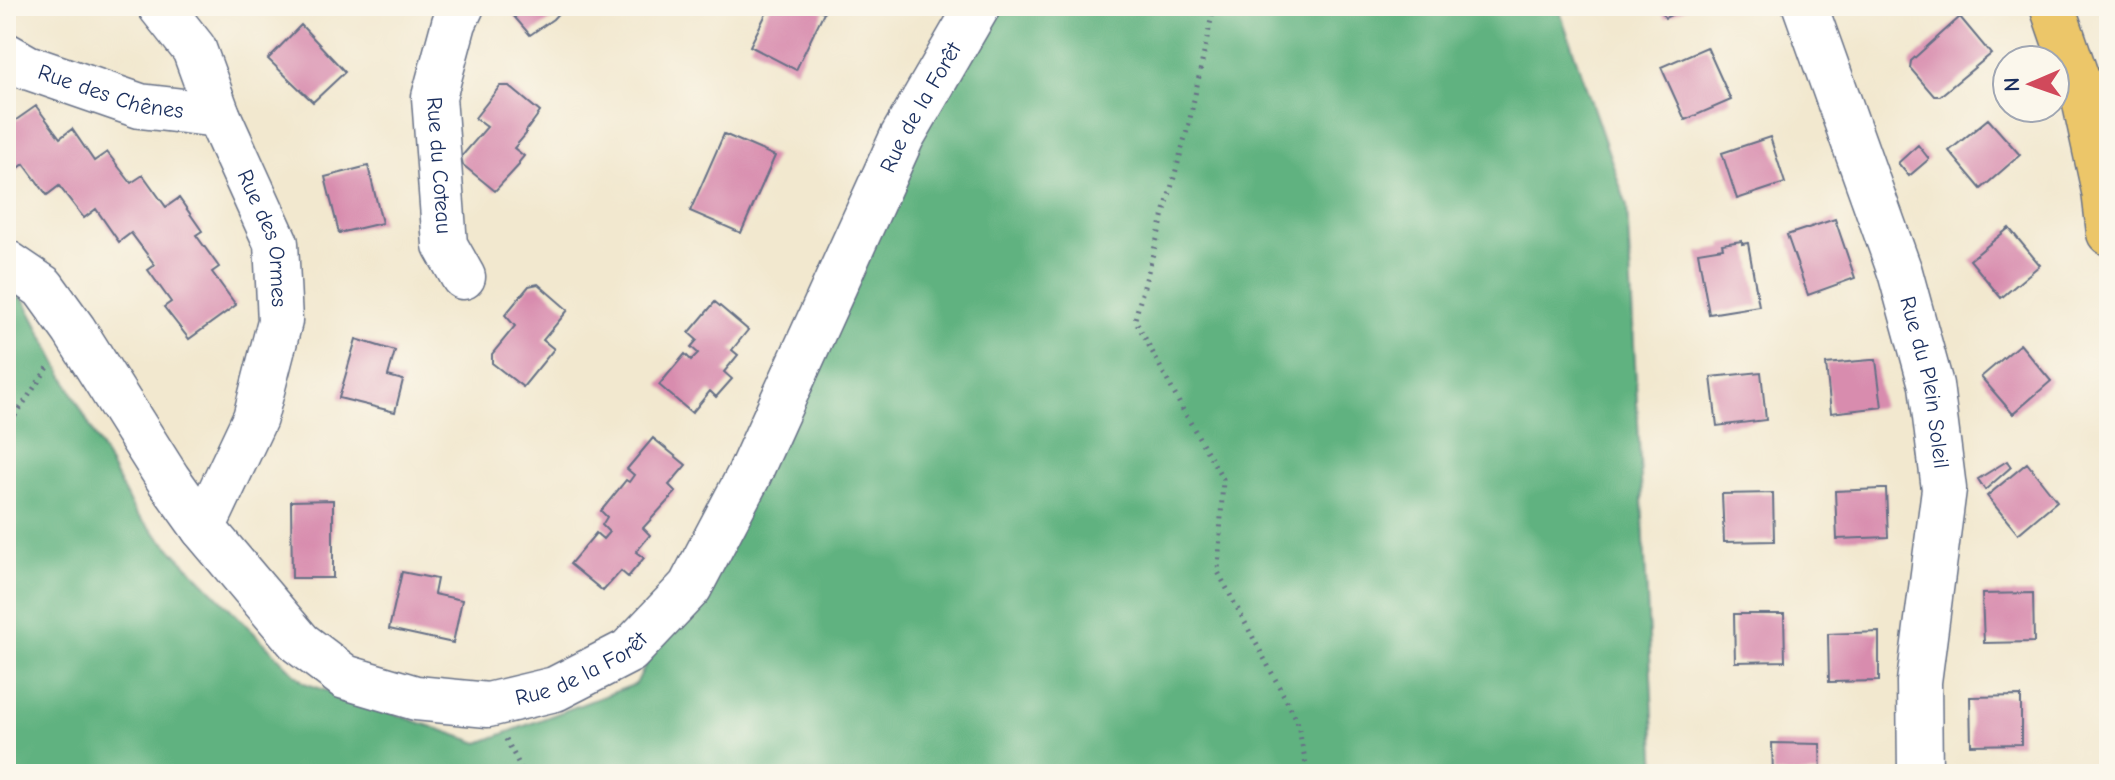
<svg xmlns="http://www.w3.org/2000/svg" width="2115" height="780" viewBox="0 0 2115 780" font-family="'Comic Neue',sans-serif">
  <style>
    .forest { fill: #60b280; stroke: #3e706f; stroke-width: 2 }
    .building { fill: #d88cae }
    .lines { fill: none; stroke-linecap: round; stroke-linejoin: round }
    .minor-casing { stroke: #667086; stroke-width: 47 }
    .major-casing { stroke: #667086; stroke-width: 47 }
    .path { stroke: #667086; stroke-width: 5; stroke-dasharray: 2 6; stroke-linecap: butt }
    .minor { stroke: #fff; stroke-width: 44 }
    .major { stroke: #ecc669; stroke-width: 44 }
    .labels { text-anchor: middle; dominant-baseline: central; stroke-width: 7; stroke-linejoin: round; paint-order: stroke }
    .street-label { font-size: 22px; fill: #1b2f5e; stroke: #fbf7ec }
  </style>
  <rect width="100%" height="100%" fill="#fbf7ec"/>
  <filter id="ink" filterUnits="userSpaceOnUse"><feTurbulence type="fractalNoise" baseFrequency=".0125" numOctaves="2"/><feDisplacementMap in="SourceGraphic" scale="16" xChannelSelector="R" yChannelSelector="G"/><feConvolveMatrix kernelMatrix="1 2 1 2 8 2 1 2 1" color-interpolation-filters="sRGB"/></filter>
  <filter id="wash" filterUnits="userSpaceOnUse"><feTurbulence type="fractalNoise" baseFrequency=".006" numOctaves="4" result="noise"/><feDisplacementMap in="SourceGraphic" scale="32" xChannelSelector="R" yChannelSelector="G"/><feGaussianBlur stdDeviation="1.8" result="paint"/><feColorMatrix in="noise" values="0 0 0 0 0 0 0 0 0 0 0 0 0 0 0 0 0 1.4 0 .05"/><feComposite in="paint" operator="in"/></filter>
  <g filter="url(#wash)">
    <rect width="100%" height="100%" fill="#f2e8cf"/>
    <!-- forest -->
    <path class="forest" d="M988,6H1558L1627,206L1656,774H6V289L24,300L135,513L304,683L479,743L636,684L934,89Z"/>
    <g id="blocks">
      <!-- building -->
      <path class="building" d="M505,6H565L553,19L530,35Z
        M770,6H811L824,12L796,70L750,46Z
        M1659,6H1690L1665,18Z
        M1960,17L1991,54L1940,96H1934L1910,68L1911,61Z
        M301,25L345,72L313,102L268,59Z
        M1707,47L1731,100L1685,120L1661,67Z
        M500,86H509L540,112L526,131V134L514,148L524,156L519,162V165L495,191L463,165L461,157L487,127L475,118Z
        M36,106L60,138L72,129L94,161L107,152L131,183L143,175L166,207L179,198L202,231L196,235L219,267L212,272L236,305L189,339L164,307L171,302L148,270L155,265L131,233L119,242L96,209L84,218L59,186L47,195L24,164L12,173L6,164V127Z
        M1988,119L2020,155L1981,189L1949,151Z
        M724,134L775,156L741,233L690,211Z
        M1770,137L1785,183L1737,199L1722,153Z
        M1918,145L1929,159L1909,176L1898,163Z
        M368,166L382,223L339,233L325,177Z
        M1835,219L1855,278L1808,295L1787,235Z
        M2009,228L2040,265L2001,298L1970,260Z
        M1742,241V244L1748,243L1759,306L1709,314L1698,252L1723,248L1722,244Z
        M538,284L568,310L543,340L554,349L523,387L492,363V354L515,326L505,315L529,286Z
        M715,302L748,330L732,350L738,355L724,372L732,379L716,397L710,391L692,413L659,385L685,354L691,360L698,353L691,347L697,340L689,333Z
        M356,339L395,351L388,376L403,380L395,412L339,398Z
        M2020,344L2051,381L2013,414L1981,377Z
        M1871,360H1876L1882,407L1831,413L1826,364Z
        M1761,372L1766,420L1717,426L1711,377Z
        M653,438L686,465L669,485L676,492L643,528L650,535L636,552L644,558L628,577L621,571L603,591L570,564L596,533L603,539L609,532L602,525L607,517L601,511L626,480L629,482L634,475L627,469Z
        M2007,461L2011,467L1985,490L1978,479Z
        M2027,463L2057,501L2018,534L1987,496Z
        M1881,489H1886L1888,537L1837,539L1835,491Z
        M1773,493L1774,541L1724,542L1722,494Z
        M333,500V578H292L291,501Z
        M402,572L437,579L434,594L462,600L453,643L389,629Z
        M2033,593L2034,642L1984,643L1982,594Z
        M1734,614H1784L1785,661L1735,662Z
        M1879,632V681L1829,682L1828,634Z
        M2021,696V744L1971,745L1970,697Z
        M1772,743L1820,744L1821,774H1773Z"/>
    </g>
  </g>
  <g filter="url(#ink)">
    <use href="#blocks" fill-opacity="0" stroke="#667086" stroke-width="2"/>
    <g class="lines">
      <!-- minor casing -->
      <g class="minor-casing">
        <g id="minor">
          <path id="s1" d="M160,6L194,49L218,115L276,243L280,321L255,418L203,528"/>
          <path id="s2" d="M462,6L454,23L434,97L445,245L463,277"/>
          <path id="s3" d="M1805,6L1900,272L1931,385L1944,489L1919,682L1920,774"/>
          <path id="s4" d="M6,55L27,67L140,106L218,115"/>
          <path id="s5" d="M6,262L43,287L74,330L168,479L203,528L300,643L345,677L416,698L488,705L555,689L629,651L690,587L748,477L902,137L978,6"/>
        </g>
      </g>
      <!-- major casing -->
      <g class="major-casing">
        <path id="major" d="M2052,6L2084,99L2104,191L2109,233"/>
      </g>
      <!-- path -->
      <path class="path" d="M1214,6L1189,123L1135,319L1183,410L1223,479L1218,572L1297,720L1308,774
        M6,429L51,363
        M506,739L524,774"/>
      <!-- minor -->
      <use href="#minor" class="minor"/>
      <!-- major -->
      <use href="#major" class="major"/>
    </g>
  </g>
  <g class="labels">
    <!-- street labels -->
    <g class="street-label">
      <text stroke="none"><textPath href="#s4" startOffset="112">Rue des Chênes</textPath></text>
      <text stroke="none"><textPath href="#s5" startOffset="1460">Rue de la Forêt</textPath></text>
      <text stroke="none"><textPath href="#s2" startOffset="164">Rue du Coteau</textPath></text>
      <text stroke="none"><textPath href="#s1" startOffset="258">Rue des Ormes</textPath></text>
      <text stroke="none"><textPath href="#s3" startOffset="396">Rue du Plein Soleil</textPath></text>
      <text stroke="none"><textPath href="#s5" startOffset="788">Rue de la Forêt</textPath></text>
    </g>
  </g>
  <!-- margin -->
  <rect width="2115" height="780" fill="none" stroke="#fbf7ec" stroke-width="32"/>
  <!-- north arrow -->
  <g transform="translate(2031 84) rotate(268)"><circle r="38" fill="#fbf7ec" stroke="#a1a7b3" stroke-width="2"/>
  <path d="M0-6L14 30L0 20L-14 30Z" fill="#d1495b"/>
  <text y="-12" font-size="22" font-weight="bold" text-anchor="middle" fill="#1b2f5e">N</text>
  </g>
</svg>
